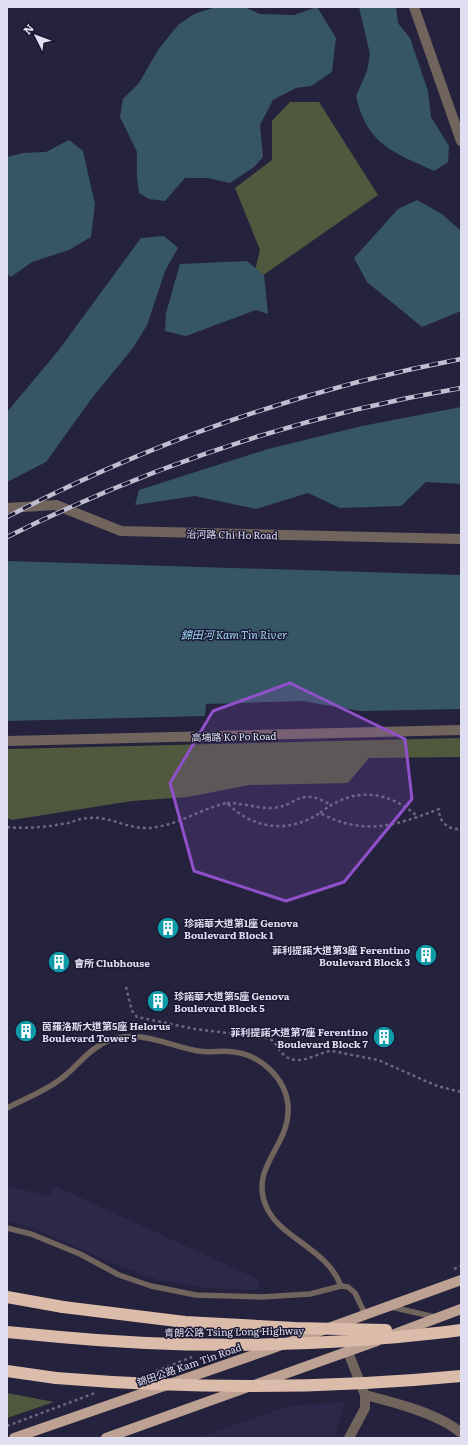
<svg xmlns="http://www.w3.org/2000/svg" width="468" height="1445" viewBox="0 0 468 1445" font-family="Literata,'Noto Sans TC',serif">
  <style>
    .built { fill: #2c284a }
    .forest { fill: #50593d }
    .water { fill: #365665 }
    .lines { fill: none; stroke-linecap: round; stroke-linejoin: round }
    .path { stroke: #69677e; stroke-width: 2.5; stroke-dasharray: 3 3; stroke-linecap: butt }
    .service { stroke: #71645d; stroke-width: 5.5 }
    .minor { stroke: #71645d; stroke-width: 10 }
    .primary { stroke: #bda293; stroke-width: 10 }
    .motorway { stroke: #dbbba9; stroke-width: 12 }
    .rail-casing { stroke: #c0bfd2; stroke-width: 4.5 }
    .rail { stroke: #1b1832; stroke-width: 3; stroke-dasharray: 9; stroke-linecap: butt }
    .motorway-bridge { stroke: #dbbba9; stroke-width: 12 }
    .marked { fill: #8f50c9; fill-opacity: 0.2; stroke: #8f50c9; stroke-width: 3; stroke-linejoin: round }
    .labels { text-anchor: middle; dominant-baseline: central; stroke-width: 3; stroke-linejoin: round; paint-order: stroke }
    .street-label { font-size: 10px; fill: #e0dff1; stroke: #1b1832 }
    .poi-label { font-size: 10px; font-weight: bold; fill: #e0dff1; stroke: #1b1832; text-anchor: start }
    .water-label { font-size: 11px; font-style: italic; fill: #9ddbf9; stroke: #1b1832 }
  </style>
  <rect width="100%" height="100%" fill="#24223c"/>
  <!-- built -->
  <path class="built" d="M7,1186L49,1196L55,1186L258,1279L259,1290L207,1288L158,1280L116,1265L38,1230L7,1221Z
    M345,1402L334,1438H196L289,1406Z"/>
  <!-- forest -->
  <path class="forest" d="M290,102H319L378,195L252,283L260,250L235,188L272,160V121Z
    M461,738V757L369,758L348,783L249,785L188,797L132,801L12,820L7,818V749Z
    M7,1393L54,1402L7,1418Z"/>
  <!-- water -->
  <path class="water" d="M216,7H244L260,14L294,15L317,7L336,38L332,72L311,86L296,88L273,100L260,125L263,157L254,167L230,183L207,178H185L165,201L149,199L139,193L137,176V152L120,117L123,99L139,83L158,50L178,25L194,14Z
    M359,7H396L398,23L410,38L428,91L431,117L449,146L448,162L434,171C393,152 367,145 356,96L367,71L370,54Z
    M69,140L83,151L95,204L91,237L69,250L32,262L11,277L7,274V157L23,153L46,152Z
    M417,200L442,214L461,231V311L422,327L367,282L354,258L398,209Z
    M164,236L178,248L165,271L147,325L133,348L92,398L46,462L7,482V412L58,351L141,238Z
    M247,261L264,275L268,314L256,310L186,336L165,331L166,313L180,264Z
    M461,407V484L426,482L401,506L340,508L308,493L256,509L195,496L135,505L139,490L268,449L362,426Z
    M7,561L461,575V709L360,711L302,701L206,704L205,716L7,721Z"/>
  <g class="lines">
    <!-- path -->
    <path class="path" d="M227,803C242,803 256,808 270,808C297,808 298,785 331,805
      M320,813C352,787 387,789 418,817
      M7,827C27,829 48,827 68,823C75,821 81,818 89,818C109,816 126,828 145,828C174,828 199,809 227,803C253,829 288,834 320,813C364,836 395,826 439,809C439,822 448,830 461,829
      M126,987L132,1011L137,1017L195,1029L267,1038C277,1041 277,1049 284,1055C299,1068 317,1052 332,1051L378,1060L437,1086L461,1092
      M454,1269L461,1266
      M156,1371L192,1357
      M7,1426L95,1393"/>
    <!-- service -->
    <path class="service" d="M7,1108C24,1099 43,1092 58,1081C76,1069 88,1048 110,1040C139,1029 169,1046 198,1051C210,1053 222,1050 234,1052C261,1055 286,1079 288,1106C291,1146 249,1166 266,1206C279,1238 327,1248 341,1286
      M7,1228L31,1234L80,1254L119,1275L151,1286L196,1295L261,1297L310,1294L341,1286L348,1287L355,1293L365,1314
      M391,1307L435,1317"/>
    <!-- minor -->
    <path class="minor" d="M414,7L461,141
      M7,508L56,505L121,531L461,539
      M7,741L461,730
      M348,1352L365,1395V1408L349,1438
      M365,1395C393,1402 440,1414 461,1433"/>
    <!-- primary -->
    <path class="primary" d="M392,1335L461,1309
      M14,1438L265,1351L461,1280
      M106,1438L377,1341"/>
    <!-- motorway -->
    <path class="motorway" d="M7,1297L63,1307
      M7,1332L60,1337
      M446,1332L461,1330
      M7,1371L56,1378"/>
    <!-- rail casing -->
    <g class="rail-casing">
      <path id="rail" d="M7,517C150,443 302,389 461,359
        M7,537C150,466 303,415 461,388"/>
    </g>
    <!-- rail -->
    <use href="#rail" class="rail"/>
    <!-- motorway-bridge -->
    <path class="motorway-bridge" d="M63,1307L185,1322L295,1328L386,1330
      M60,1337C188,1349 318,1347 446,1332
      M56,1378C191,1389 327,1389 461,1376"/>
  </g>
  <!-- marked area -->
  <path class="marked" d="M290,683L405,739L412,799L344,882L286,901L194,871L170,783L213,711Z"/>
  <!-- icons -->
  <defs>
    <g id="building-disc" transform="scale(1.15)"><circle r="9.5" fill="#0f9aa8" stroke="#1b1832"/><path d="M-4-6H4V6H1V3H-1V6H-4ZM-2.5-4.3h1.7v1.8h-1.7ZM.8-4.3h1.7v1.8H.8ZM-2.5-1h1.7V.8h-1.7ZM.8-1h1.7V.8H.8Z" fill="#fff"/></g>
  </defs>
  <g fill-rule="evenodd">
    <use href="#building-disc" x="168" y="928"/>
    <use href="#building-disc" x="426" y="955"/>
    <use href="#building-disc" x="59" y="962"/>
    <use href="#building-disc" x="158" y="1001"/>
    <use href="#building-disc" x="26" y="1031"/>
    <use href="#building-disc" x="384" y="1037"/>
  </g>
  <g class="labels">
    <!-- street labels -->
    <g class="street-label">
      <text transform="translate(232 534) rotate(1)">治河路 Chi Ho Road</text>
      <text transform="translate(234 736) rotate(-1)">高埔路 Ko Po Road</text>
      <text transform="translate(234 1331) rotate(-1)">青朗公路 Tsing Long Highway</text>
      <text transform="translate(189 1364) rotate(-19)">錦田公路 Kam Tin Road</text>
    </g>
    <!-- poi labels -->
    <g class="poi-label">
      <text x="184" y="922">珍諾華大道第1座 Genova<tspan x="184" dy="12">Boulevard Block 1</tspan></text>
      <text x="410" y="949" text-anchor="end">菲利提諾大道第3座 Ferentino<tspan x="410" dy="12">Boulevard Block 3</tspan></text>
      <text x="74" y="962">會所 Clubhouse</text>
      <text x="174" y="995">珍諾華大道第5座 Genova<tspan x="174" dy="12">Boulevard Block 5</tspan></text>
      <text x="42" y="1025">茵羅洛斯大道第5座 Helorus<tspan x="42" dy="12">Boulevard Tower 5</tspan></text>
      <text x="368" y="1031" text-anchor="end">菲利提諾大道第7座 Ferentino<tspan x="368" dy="12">Boulevard Block 7</tspan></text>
    </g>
    <!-- water labels -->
    <g class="water-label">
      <text x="234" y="634">錦田河 Kam Tin River</text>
    </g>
  </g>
  <!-- border -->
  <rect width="468" height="1445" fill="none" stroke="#e0dff1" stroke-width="16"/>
  <!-- north arrow -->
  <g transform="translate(36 36) rotate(312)" stroke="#1b1832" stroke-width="3" paint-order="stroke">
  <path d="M0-3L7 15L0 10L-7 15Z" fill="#e0dff1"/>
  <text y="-6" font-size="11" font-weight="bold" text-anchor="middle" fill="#e0dff1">N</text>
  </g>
</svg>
